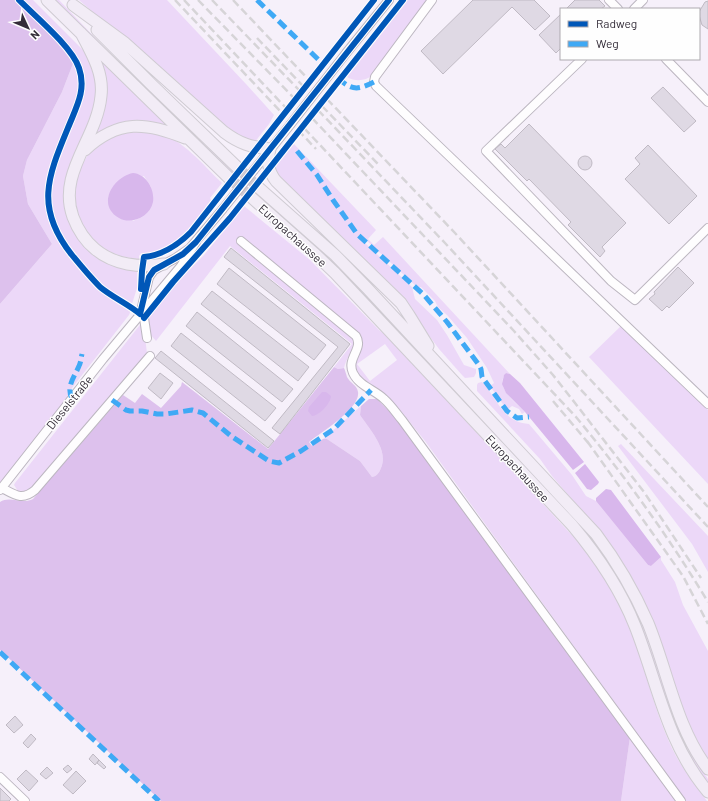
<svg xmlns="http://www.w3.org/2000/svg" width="708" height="801" viewBox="0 0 708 801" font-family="Barlow,sans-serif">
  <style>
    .green { fill: #ecd8f8; fill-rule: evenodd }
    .forest { fill: #ddc1ed }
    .water { fill: #d8b7ec }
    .building { fill: #dfd9e4; stroke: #c0bac4 }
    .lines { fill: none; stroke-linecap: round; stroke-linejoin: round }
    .major-tunnel { stroke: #cfc9d3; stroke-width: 11; stroke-dasharray: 11 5.5; stroke-linecap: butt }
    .minor-casing { stroke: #bcb6c0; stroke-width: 10 }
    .major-casing { stroke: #cfcbd2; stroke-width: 13 }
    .minor { stroke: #fefdfe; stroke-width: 8 }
    .major { stroke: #f2ecf6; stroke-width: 11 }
    .rail { stroke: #d6d4d7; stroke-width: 2.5; stroke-dasharray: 8 4; stroke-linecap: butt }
    .minor-bridge-casing { stroke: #bcb6c0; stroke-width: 10; stroke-linecap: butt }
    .minor-bridge { stroke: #fefdfe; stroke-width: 8 }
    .quiet { stroke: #3fa9f5; stroke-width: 5; stroke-dasharray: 10 5; stroke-linecap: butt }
    .cycleway-casing { stroke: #fefefe; stroke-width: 8 }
    .cycleway { stroke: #0057b8; stroke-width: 6 }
    .labels { text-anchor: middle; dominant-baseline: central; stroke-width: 3; stroke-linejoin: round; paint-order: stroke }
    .street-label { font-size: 12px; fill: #332c38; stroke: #fefefe }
  </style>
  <rect width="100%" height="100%" fill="#f6f0fa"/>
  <!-- green -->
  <path class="green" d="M22,0H33L85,52L89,59L96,76V105L70,167L65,184L64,203L68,220L76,235L137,270V288L132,304C122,299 112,293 103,286C92,278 83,266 75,255C64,243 54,229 51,213C44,179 62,147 75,117C79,107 84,96 84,85C84,73 78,61 72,51Z
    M52,0H59L120,64L234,173L232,175Z
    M79,0H167L246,84L274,115L269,124L254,143L239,139Z
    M408,0H429L373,75C365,81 356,82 347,77Z
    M98,56L168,125L166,126L94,135Z
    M74,61L79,76L80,93L52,165C47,181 44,197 47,214C52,238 82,274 100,289C110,297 121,303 131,310L129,315L72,388L64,402L0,483V304L52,244L28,204L23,176L27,160L62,92Z
    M128,130C137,131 147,130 156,132C183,139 203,165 222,183L210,198L211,200C197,218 178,248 154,252C149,253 145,253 141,253L139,256V259C128,258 117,256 107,250C80,233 68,200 80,170C85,159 90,149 99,142C107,137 119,134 128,130ZM144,176L151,187L142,217L133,221L108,197L115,184Z
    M294,144L376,230L368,239L374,245L383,237L510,374L506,373C494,387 516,403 525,412L522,414L519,409L512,406L507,410L490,386L494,383L487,368L467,338L447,315L438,307L435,301L421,287H417L365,239L363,241L412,287L415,299L437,320L447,335L464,365L476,369V373L474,377L465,378L462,375L439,349L416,318L280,179L275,169L276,165Z
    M255,192L313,243L340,269L573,516L593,540L608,560L631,601L643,627L679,730L688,750L708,779V785L686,752L607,564L253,195Z
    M244,206L310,260L379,330L390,339L581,545C600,570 616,595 628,624C646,667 654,714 676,756C685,772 696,786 707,801H684L631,725L425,441C411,424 398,405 382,392C374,385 359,380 356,370C352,358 368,349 361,338L270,264L351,335L355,343C353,352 346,358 344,368L338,369L334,367L352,344L230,246L156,341L150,334L147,317L175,284L204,255ZM385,344L397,360L370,381L357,364Z
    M143,321L147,353L145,357L38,483L26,492L18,491L14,485L15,483Z
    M621,326L708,410V484L589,357Z
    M482,382C499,400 501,421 529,424L572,475L586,496L596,501L648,565L651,566L661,557V560L675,582L683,605L708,651V762L700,750L682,710L673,679L653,627L597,529L552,476L540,459L477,391V385L478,383Z
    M361,406L360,415C370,430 389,450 381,468C379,473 377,476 372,477L360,461L327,439H323Z
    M621,444L708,536V572L692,544L618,446Z
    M630,737L677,801H621Z"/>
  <!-- forest -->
  <path class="forest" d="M0,0H17L69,53L74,61L62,92L27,160L23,176L28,204L52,244L0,304Z
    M334,367L338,369L344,368C345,370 346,374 347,377C350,383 357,385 358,392C361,408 320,433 309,442L312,446L323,439H327L360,461L372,477C377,476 379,473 381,468C389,450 370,430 360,415L361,406L369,399H377L393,415L630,737L621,801H161L0,650V502C10,495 22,505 33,499L123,395L135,403L142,394L161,408L181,386L182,382L268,449Z"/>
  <!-- water -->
  <path class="water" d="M133,173C146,174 155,189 153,202C150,217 131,225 119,218C96,205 113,177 133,173Z
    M506,373L510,374L520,383L584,462L573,470L525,412L506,393L502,384L504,375Z
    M322,392H326L331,396C331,403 319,416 312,416L308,411L309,407Z
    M585,464L599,482L598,484L591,490L587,489L575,473Z
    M606,489L611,490L661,557L651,566L648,565L596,501V498Z"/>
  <!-- building -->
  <path class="building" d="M473,0H534L550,16L535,30L512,7L443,74L421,51Z
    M575,0H599L605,6L601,9H566Z
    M708,1V29L702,25L699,15V12L705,2Z
    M561,14V48L556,53L539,35Z
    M663,87L696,121L684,132L651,98Z
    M529,124L626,223L602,247L605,251L600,257L568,225L571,222L529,179L527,181L495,149L501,144L505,148Z
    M648,145L697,196L669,224L625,179L640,164L635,158Z
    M578 163a7 7 0 1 1 14 0a7 7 0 1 1-14 0Z
    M231,248L350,344L280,434L272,428L338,347L224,257Z
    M678,267L694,283L669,308L667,306L662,311L649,299L655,294L654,292Z
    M229,268L326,345L314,360L217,284Z
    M212,291L309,367L298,381L201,304Z
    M197,312L293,389L282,402L186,326Z
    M181,333L276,408L265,421L171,346Z
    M161,351L274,441L268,448L155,358Z
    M160,373L173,383L161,399L148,388Z
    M15,716L23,725L14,733L6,725Z
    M31,734L36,739L28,748L23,743Z
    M93,754L99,760L95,765L89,759Z
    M99,760L106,767L104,769L97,763Z
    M68,765L72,769L67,773L63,769Z
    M47,767L53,773L46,779L40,774Z
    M26,770L38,781L29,791L17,779Z
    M76,771L86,781L73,794L63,785Z
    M0,788L11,799L9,801H0Z"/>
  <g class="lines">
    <!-- major-tunnel -->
    <path class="major-tunnel" d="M238,168L258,187
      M229,178L251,197"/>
    <!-- minor casing -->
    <g class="minor-casing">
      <path id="minor" d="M432,0L375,77L374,82L376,86L708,404
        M609,0L618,9
        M634,9L643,0
        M347,52L389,0
        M582,59L486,151L611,281L635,300L708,228
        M666,59L708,102
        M254,170L290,125
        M241,241L356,336C364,349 346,358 353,373C359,386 375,390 384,399C391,405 396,413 402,420L681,801
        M141,311L149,277L154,270L174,259L190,248L222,210
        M140,314L144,318L147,338
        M2,488C15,495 22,501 35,490L150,356
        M0,490L103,359L181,266L196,242
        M0,777L25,801"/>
    </g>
    <!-- major casing -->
    <g class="major-casing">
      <path id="major" d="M47,0L229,178
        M73,5L125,43L224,132C240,144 251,147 270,149C267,162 268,171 276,181L401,303L409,315L428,346
        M97,30L151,84L238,168
        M81,33C91,52 104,73 101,96C97,139 57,173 73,217C78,230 84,240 95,249C114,265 140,268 164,264
        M85,150C118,119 146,122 185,138
        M258,187L335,255L368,289L596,534C617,562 634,591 648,623C668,672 676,727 708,769
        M251,197L314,253L335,273L572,525C598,556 620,588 635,626C658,684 666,742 708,792"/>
    </g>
    <!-- minor -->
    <use href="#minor" class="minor"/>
    <!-- major -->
    <use href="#major" class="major"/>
    <!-- rail -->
    <path class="rail" d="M175,0L282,113
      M184,0L286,108
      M198,0L294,98
      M212,0L300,91
      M233,0L309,80
      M257,38L304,87
      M327,99L455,233L708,507
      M322,106L380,166
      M318,110L445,243L708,527
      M312,118L514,331L553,375L575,403L644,492L701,578
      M304,128L576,417C625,476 668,536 708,602
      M298,130L316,149
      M553,401L590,445
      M587,441L683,576L708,624"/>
    <!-- minor-bridge casing -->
    <g class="minor-bridge-casing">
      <path id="minor-bridge" d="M290,125L347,52
        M222,210L254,170"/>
    </g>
    <!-- minor-bridge -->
    <use href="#minor-bridge" class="minor-bridge"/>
    <!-- quiet -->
    <path class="quiet" d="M257,0L325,66
      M338,78C352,91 358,90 374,82
      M297,151L317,175L333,200L357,234L424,295L447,322L479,365L481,369L482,377L507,411L517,418L529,417
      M72,399C66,386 74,378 79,366C81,362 81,358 82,354
      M112,400L126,410L130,411H142L157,414H166L192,410L203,413L231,436L269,461L279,463L301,451L334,429L371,390
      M0,652L159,801"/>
    <!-- cycleway casing -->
    <g class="cycleway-casing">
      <path id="cycleway" d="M19,0C35,16 72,47 79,68C86,88 78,104 70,123C49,174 33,206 72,255C81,266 90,277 100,287C112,297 128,304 140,314L149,277L154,270L183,254L196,242L389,0
        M141,289L142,271L144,257C163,255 178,245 191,232L374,0
        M144,318L173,282L230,218L403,0"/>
    </g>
    <!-- cycleway -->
    <use href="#cycleway" class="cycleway"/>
  </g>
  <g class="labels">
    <!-- street labels -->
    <g class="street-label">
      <text transform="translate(293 235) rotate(42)">Europachaussee</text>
      <text transform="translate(69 402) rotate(-51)">Dieselstraße</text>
      <text transform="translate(518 468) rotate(47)">Europachaussee</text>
    </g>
  </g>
  <!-- legend -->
  <rect x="560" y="8" width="140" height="52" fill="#fefefe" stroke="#adaaaf"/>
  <rect x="568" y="21" width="20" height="6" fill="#0057b8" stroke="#adaaaf"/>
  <text x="596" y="28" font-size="12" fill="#332c38">Radweg</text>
  <rect x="568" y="41" width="20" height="6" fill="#3fa9f5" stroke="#adaaaf"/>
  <text x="596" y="48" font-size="12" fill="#332c38">Weg</text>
  <!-- north arrow -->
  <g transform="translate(28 28) rotate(134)" stroke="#fefefe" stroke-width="3" paint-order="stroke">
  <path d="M0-3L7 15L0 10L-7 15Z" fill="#332c38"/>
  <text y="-6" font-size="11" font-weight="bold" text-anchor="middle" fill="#332c38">N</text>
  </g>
</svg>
